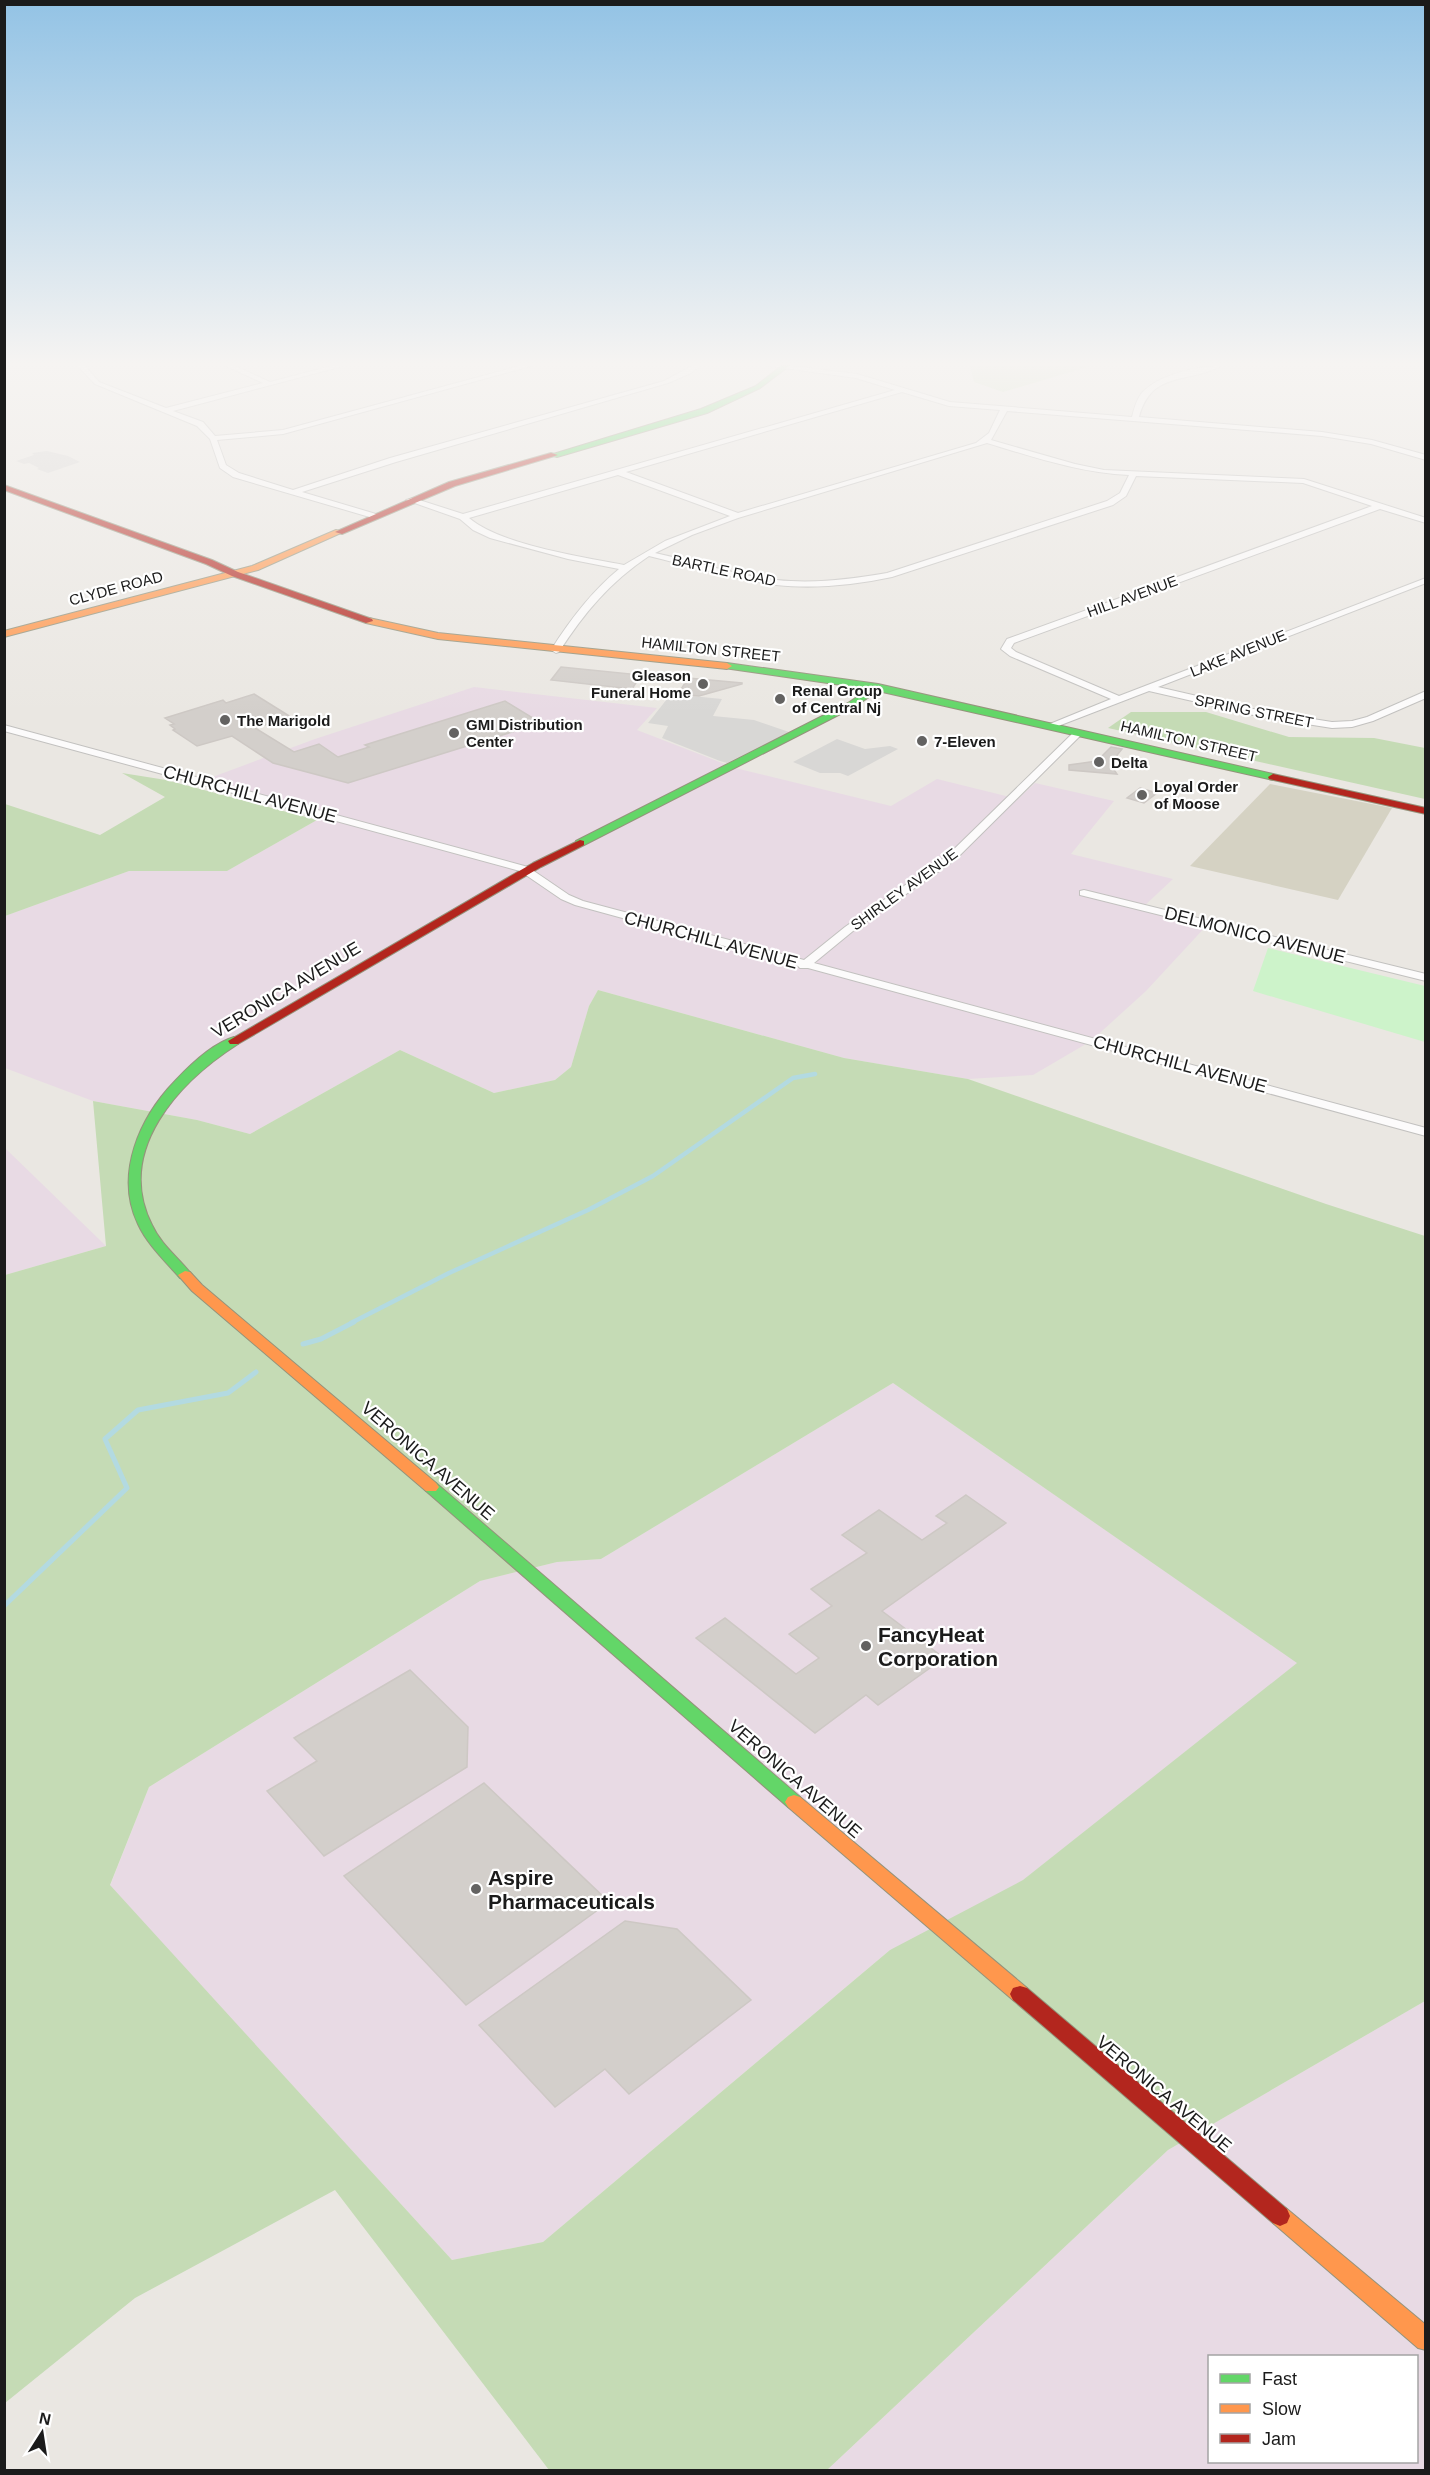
<svg xmlns="http://www.w3.org/2000/svg" width="1430" height="2475" viewBox="0 0 1430 2475" font-family="Helvetica,sans-serif">
  <style>
    .industrial { fill: #e8dae4; fill-rule: evenodd }
    .religious { fill: #d8d6d4 }
    .construction { fill: #d5d2c3 }
    .forest { fill: #c5dbb5; fill-rule: evenodd }
    .park { fill: #cdf3ca }
    .parking { fill: #d8d7d5 }
    .lines { fill: none; stroke-linecap: round; stroke-linejoin: round }
    .stream-far1 { stroke: #b3dae1; stroke-width: 4.5 }
    .stream { stroke: #b3dae1; stroke-width: 5 }
    .building { fill: #d3cfcb; stroke: #cdc8c4; stroke-width: 1.5 }
    .street-casing { stroke: #c2c1bf; stroke-width: 2 }
    .fast-casing { stroke: #94937b; stroke-width: 2 }
    .slow-casing { stroke: #94937b; stroke-width: 2 }
    .jam-casing { stroke: #94937b; stroke-width: 2 }
    .street { fill: #fcfbfb; fill-rule: evenodd }
    .fast { fill: #63d668; fill-rule: evenodd }
    .slow { fill: #ff974d; fill-rule: evenodd }
    .jam { fill: #b3261e; fill-rule: evenodd }
    .poi-dot { fill: #636261; stroke: #fff; stroke-width: 2 }
    .labels { text-anchor: middle; dominant-baseline: central; stroke-width: 4.5; stroke-linejoin: round; paint-order: stroke }
    .far-street-label { font-size: 15px; fill: #1b1b1b; stroke: #fff }
    .far-poi-label { font-size: 15px; font-weight: bold; fill: #1b1b1b; stroke: #fff; text-anchor: start }
    .street-label { font-size: 18px; fill: #1b1b1b; stroke: #fff }
    .near-poi-label { font-size: 21px; font-weight: bold; fill: #1b1b1b; stroke: #fff; text-anchor: start }
  </style>
  <rect width="100%" height="100%" fill="#eae7e2"/>
  <!-- industrial -->
  <path class="industrial" d="M474,687L657,708L637,730L735,768L891,806L937,779L1018,799L1035,783L1114,801L1071,854L1173,879L1142,908L1209,923L1146,991L1091,1041L1033,1075L968,1079L844,1058L598,990L589,1006L571,1067L555,1080L494,1093L400,1050L250,1134L197,1120L93,1101L5,1068V916L129,871H227L324,816L199,782L315,739Z
    M5,1148L106,1246L5,1275Z
    M893,1383L1298,1663L964,1927L890,1950L543,2242L452,2260L110,1886L149,1787L480,1581L557,1562L601,1559Z
    M1425,2001V2470H827L1168,2150ZM1210,2356H1416V2462H1210Z"/>
  <!-- religious -->
  <path class="religious" d="M47,451L68,456L80,462L48,473L37,469L39,468L29,463L24,464L16,461L34,455L32,453Z"/>
  <!-- construction -->
  <path class="construction" d="M1270,784L1392,808L1338,900L1190,866Z"/>
  <!-- forest -->
  <path class="forest" d="M970,366H1091L1003,392L974,382Z
    M1131,712H1206L1289,737L1374,738L1425,748V799L1108,728Z
    M122,773L166,780L317,820L227,871H129L5,916V804L100,835L165,797Z
    M598,990L844,1058L968,1079L1326,1204L1425,1236V2001L1168,2150L827,2470H549L335,2190L135,2298L5,2403V1275L106,1246L93,1101L197,1120L250,1134L400,1050L494,1093L555,1080L571,1067L589,1006ZM893,1383L1297,1663L1023,1880L890,1950L543,2242L452,2260L110,1885L149,1787L480,1581L557,1562L601,1559Z"/>
  <!-- park -->
  <path class="park" d="M1268,948L1425,986V1042L1253,991Z"/>
  <!-- parking -->
  <path class="parking" d="M671,694L722,699L713,716L754,720L789,732L727,763L720,761L662,738L668,726L648,723Z
    M837,739L865,749L890,746L898,749L848,776L840,773H820L793,762Z"/>
  <g class="lines">
    <!-- stream-far1 -->
    <path class="stream-far1" d="M351,1323L449,1273L588,1210L653,1176L793,1078L815,1074"/>
    <!-- stream -->
    <path class="stream" d="M303,1344L321,1339L354,1322
      M4,1606L127,1488L105,1439L138,1410L228,1393L256,1372"/>
  </g>
  <!-- building -->
  <path class="building" d="M561,667L641,675L632,689L551,680Z
    M688,678L742,683V684L699,696L678,694Z
    M254,694L291,717L255,728L294,752L319,744L338,757L369,747L365,745L505,701L541,723L348,783L273,763L232,736L197,746L173,730L175,729L170,725L174,724L165,718L223,700L226,703Z
    M1111,747L1122,749L1110,764L1117,774L1069,770V765L1097,761Z
    M1140,788L1157,793L1144,803L1127,798Z
    M966,1495L1006,1523L882,1611L944,1658L878,1705L866,1695L815,1733L696,1638L725,1618L796,1674L819,1658L789,1634L832,1606L811,1589L867,1553L842,1535L879,1510L922,1540L947,1523L936,1516Z
    M410,1670L468,1727L467,1767L324,1856L267,1791L317,1761L294,1738Z
    M484,1783L609,1902L466,2005L344,1876Z
    M625,1921L677,1929L751,2000L629,2094L605,2069L555,2107L479,2025Z"/>
  <g class="lines">
    <!-- street casing -->
    <g class="street-casing">
      <path id="street" d="M78,366H85L99,382L166,408L263,383L226,366H235L270,382L331,366H343L173,411L203,422L215,436L283,430L519,366H531L283,434L217,440L226,465L239,473L293,490L390,458L664,381L692,366H700L691,373L668,383L396,462L302,492L376,514L377,516L373,518L233,477L220,468L210,439L197,426L95,384Z
        M769,366H792L857,374L950,402L1132,417C1134,409 1136,401 1141,394C1157,375 1197,366 1221,366C1187,384 1152,370 1139,417L1322,432L1372,440L1426,455V460L1371,444L1322,436L1007,411L991,440L1075,464L1104,470L1304,479L1426,518V523L1380,509L1014,643L1011,648L1016,652L1119,696L1426,578V583L1158,687L1262,711L1332,722L1352,721L1367,717L1426,691V698L1373,721L1352,727L1332,728L1262,717L1149,691L1053,728L1045,726L1111,699L1010,656L1001,649L1007,639L1372,506L1303,483L1136,476L1126,496L1113,505L892,577C855,585 814,589 776,585C734,579 690,566 649,556C610,582 584,613 559,652L556,653L551,650C570,620 591,592 619,569L568,559L490,538L473,530L460,519L406,500L413,498L463,514L895,390L856,378ZM902,392L949,406L1000,410L989,433L976,443L738,513L626,472ZM987,443C1034,457 1080,473 1129,475L1120,493L1107,501L887,573C851,579 814,584 777,580C739,576 693,561 655,553L692,535L738,518ZM618,475L730,516L665,541L624,565C582,557 501,545 469,518Z
        M4,725L528,867L569,895L583,901L804,960L845,927L947,856L1075,731H1081V735L955,860L853,931L814,963L1426,1128V1136L808,968H800L798,966L575,905L561,899L520,871L4,731Z
        M1084,890L1426,974V981L1080,895V891Z"/>
    </g>
    <!-- fast casing -->
    <g class="fast-casing">
      <path id="fast" d="M781,366H789L760,388L707,413L557,457L550,455L701,409L756,386Z
        M727,663L878,684L1273,774L1278,777L1273,780L878,691L854,707L584,845H576V841L848,703L869,689L724,668L722,666Z
        M234,1037L238,1038L240,1041L238,1044C180,1081 114,1150 152,1225C161,1245 179,1258 192,1275L185,1279L180,1278C165,1261 147,1244 138,1224C114,1174 140,1117 175,1081C190,1065 213,1043 234,1037Z
        M431,1482L436,1483L800,1797L803,1802L800,1807L794,1809L788,1807L426,1491L423,1487L426,1483Z"/>
    </g>
    <!-- slow casing -->
    <g class="slow-casing">
      <path id="slow" d="M336,530L343,532L258,570L4,637V631L252,566Z
        M369,618L438,633L727,663L732,666L727,669L438,639L366,623L365,621Z
        M185,1271L190,1272L202,1285L436,1483L439,1487L436,1491H426L192,1291L178,1275Z
        M794,1795L800,1797L1027,1988L1030,1994L1027,2000L1020,2002L1013,2000L788,1807L785,1802L788,1797Z
        M1280,2206L1287,2209L1426,2325V2350L1418,2348L1273,2223L1270,2216L1273,2209Z"/>
    </g>
    <!-- jam casing -->
    <g class="jam-casing">
      <path id="jam" d="M551,453L558,455L455,486L342,534L335,532L449,482Z
        M4,485L212,560L238,572L372,619L373,621L366,623L232,576L206,564L4,490Z
        M1273,774L1426,808V814L1269,779L1268,777Z
        M580,840L584,841V845L541,867L238,1044H230L228,1041L533,863Z
        M1020,1986L1027,1988L1287,2209L1290,2216L1287,2223L1280,2226L1273,2223L1013,2000L1010,1994L1013,1988Z"/>
    </g>
    <!-- street -->
    <use href="#street" class="street"/>
    <!-- fast -->
    <use href="#fast" class="fast"/>
    <!-- slow -->
    <use href="#slow" class="slow"/>
    <!-- jam -->
    <use href="#jam" class="jam"/>
  </g>
  <!-- sky -->
  <linearGradient id="sky" x2="0" y2="1"><stop stop-color="#93c3e5"/><stop offset="0.51" stop-color="#f6f4f2"/><stop offset="1" stop-color="#f6f4f2" stop-opacity="0"/></linearGradient>
  <rect width="1430" height="713" fill="url(#sky)"/>
  <!-- markers -->
  <g class="poi-dot">
    <circle cx="703" cy="684" r="6"/>
    <circle cx="780" cy="699" r="6"/>
    <circle cx="225" cy="720" r="6"/>
    <circle cx="454" cy="733" r="6"/>
    <circle cx="922" cy="741" r="6"/>
    <circle cx="1099" cy="762" r="6"/>
    <circle cx="1142" cy="795" r="6"/>
    <circle cx="866" cy="1646" r="6"/>
    <circle cx="476" cy="1889" r="6"/>
  </g>
  <g class="labels">
    <!-- far-street labels -->
    <g class="far-street-label">
      <text transform="translate(724 570) rotate(12)">BARTLE ROAD</text>
      <text transform="translate(116 588) rotate(-15)">CLYDE ROAD</text>
      <text transform="translate(1132 596) rotate(-20)">HILL AVENUE</text>
      <text transform="translate(711 649) rotate(6)">HAMILTON STREET</text>
      <text transform="translate(1238 653) rotate(-22)">LAKE AVENUE</text>
      <text transform="translate(1254 711) rotate(11)">SPRING STREET</text>
      <text transform="translate(1189 741) rotate(13)">HAMILTON STREET</text>
      <text transform="translate(904 889) rotate(-36)">SHIRLEY AVENUE</text>
    </g>
    <!-- far-poi labels -->
    <g class="far-poi-label">
      <text x="691" y="675" text-anchor="end">Gleason<tspan x="691" dy="17">Funeral Home</tspan></text>
      <text x="792" y="690">Renal Group<tspan x="792" dy="17">of Central Nj</tspan></text>
      <text x="237" y="720">The Marigold</text>
      <text x="466" y="724">GMI Distribution<tspan x="466" dy="17">Center</tspan></text>
      <text x="934" y="741">7-Eleven</text>
      <text x="1111" y="762">Delta</text>
      <text x="1154" y="786">Loyal Order<tspan x="1154" dy="17">of Moose</tspan></text>
    </g>
    <!-- street labels -->
    <g class="street-label">
      <text transform="translate(250 794) rotate(15)">CHURCHILL AVENUE</text>
      <text transform="translate(1255 935) rotate(14)">DELMONICO AVENUE</text>
      <text transform="translate(711 940) rotate(15)">CHURCHILL AVENUE</text>
      <text transform="translate(286 990) rotate(-31)">VERONICA AVENUE</text>
      <text transform="translate(1180 1064) rotate(15)">CHURCHILL AVENUE</text>
      <text transform="translate(428 1461) rotate(41)">VERONICA AVENUE</text>
      <text transform="translate(795 1779) rotate(41)">VERONICA AVENUE</text>
      <text transform="translate(1164 2094) rotate(40)">VERONICA AVENUE</text>
    </g>
    <!-- near-poi labels -->
    <g class="near-poi-label">
      <text x="878" y="1634">FancyHeat<tspan x="878" dy="24">Corporation</tspan></text>
      <text x="488" y="1877">Aspire<tspan x="488" dy="24">Pharmaceuticals</tspan></text>
    </g>
  </g>
  <!-- border -->
  <rect width="1430" height="2475" fill="none" stroke="#1b1b1b" stroke-width="12"/>
  <!-- legend -->
  <rect x="1208" y="2355" width="210" height="108" fill="#ffffff" stroke="#a4a4a4" stroke-width="1.5"/>
  <rect x="1220" y="2374" width="30" height="9" fill="#63d668" stroke="#a4a4a4" stroke-width="1.5"/>
  <text x="1262" y="2385" font-size="18" fill="#1b1b1b">Fast</text>
  <rect x="1220" y="2404" width="30" height="9" fill="#ff974d" stroke="#a4a4a4" stroke-width="1.5"/>
  <text x="1262" y="2415" font-size="18" fill="#1b1b1b">Slow</text>
  <rect x="1220" y="2434" width="30" height="9" fill="#b3261e" stroke="#a4a4a4" stroke-width="1.5"/>
  <text x="1262" y="2445" font-size="18" fill="#1b1b1b">Jam</text>
  <!-- north arrow -->
  <g transform="translate(42 2433) rotate(12)" stroke="#ffffff" stroke-width="4.5" paint-order="stroke">
  <path d="M0-4.5L10 22L0 15L-10 22Z" fill="#1b1b1b"/>
  <text y="-9" font-size="16" font-weight="bold" text-anchor="middle" fill="#1b1b1b">N</text>
  </g>
</svg>
